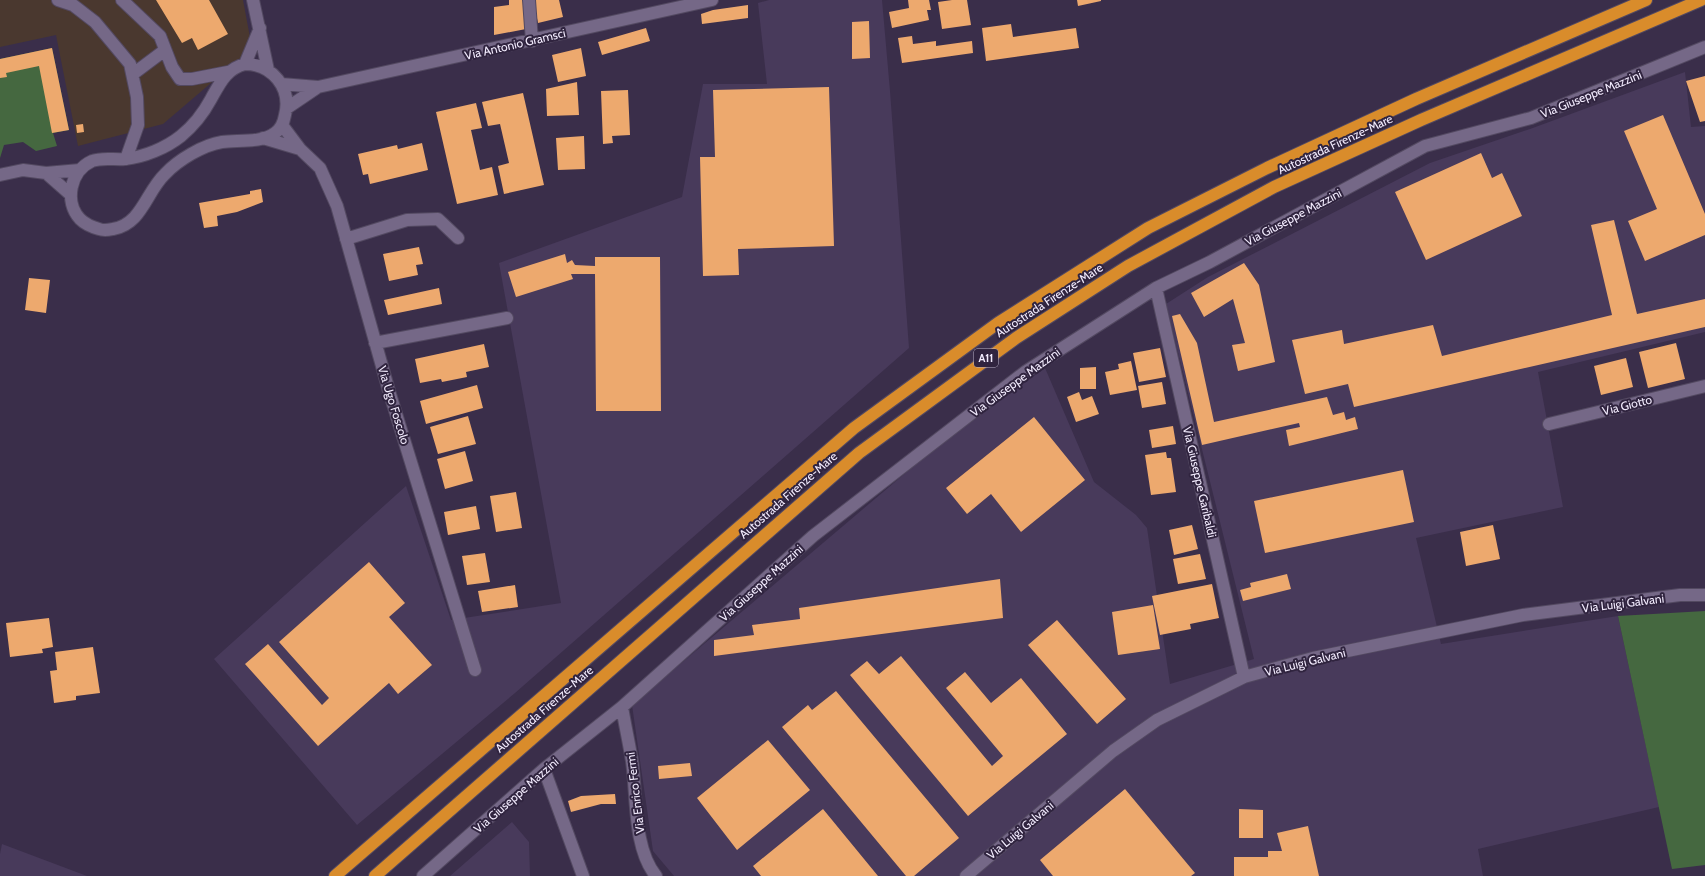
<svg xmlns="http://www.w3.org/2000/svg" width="1705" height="876" viewBox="0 0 1705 876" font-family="Cabin,sans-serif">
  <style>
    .commercial { fill: #4a382f }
    .built { fill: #483a5b }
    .green { fill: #456840 }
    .building { fill: #eda96e }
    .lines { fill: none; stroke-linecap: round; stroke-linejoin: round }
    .minor-casing { stroke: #534961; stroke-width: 14 }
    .highway-casing { stroke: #534961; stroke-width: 14 }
    .minor { stroke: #756887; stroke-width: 12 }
    .highway { stroke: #d98c2b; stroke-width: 12 }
    .labels { text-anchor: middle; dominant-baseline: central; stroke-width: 4; stroke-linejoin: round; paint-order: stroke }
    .shield { fill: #30243f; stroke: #b8b0c5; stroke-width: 1 }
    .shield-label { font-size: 11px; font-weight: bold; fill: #f3ecfe }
    .street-label { font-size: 12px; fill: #f3ecfe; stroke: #30243f }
  </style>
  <rect width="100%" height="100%" fill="#3a2e4a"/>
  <!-- commercial -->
  <path class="commercial" d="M0,0H243L252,48L163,124L78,146L56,35L0,47Z"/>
  <!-- built -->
  <path class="built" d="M769,0H882L890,91L909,348L515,693L357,825L214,659L406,486L451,620L561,603L499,263L682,197L703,84H767L758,3Z
    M1685,72L1691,127L1705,126V332L1538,372L1563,507L1416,538L1441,644L1618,616L1659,807L1478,849L1483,876H674L653,851L632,705L935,448L1045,368L1094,482L1136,515L1147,528L1170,684L1254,659L1166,304L1208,277L1430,163L1530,129Z
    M512,822L529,842L530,876H450Z
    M2,844L87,876H0V854Z"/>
  <!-- green -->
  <path class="green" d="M52,48L69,130L53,133L57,146L36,151L23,142L4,145L0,158V59Z
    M1705,611V865L1672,869L1618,616Z"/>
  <!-- building -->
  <path class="building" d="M156,0H209L228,34L198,50L192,38L182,43Z
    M509,0H525L526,29L494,35V7L509,5Z
    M533,0H559L563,17L538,23Z
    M908,0H929L931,10H927L929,20L892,28L889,12L909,8Z
    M952,0H967L971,25L942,29L938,2Z
    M1077,0H1101V1L1078,6Z
    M748,5V18L702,24L701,14L713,10Z
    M869,21L870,58L852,59V22Z
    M1011,24L1013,37L1076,28L1079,48L986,61L982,28Z
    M646,28L650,41L602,55L598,42Z
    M912,36L913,44L936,41V46L972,41L973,53L902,63L898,38Z
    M52,48L69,130L52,133L39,66L6,73L7,77L0,78V59Z
    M581,48L586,76L558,82L552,55Z
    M1705,76V121L1700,122L1686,81Z
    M577,82L579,115L547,116L546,89Z
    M829,87L834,246L738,249L739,275L703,276L700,157H715L713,90Z
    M628,90L630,135L612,136L613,143L603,144L601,91Z
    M523,93L544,185L504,194L498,166L509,163L500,124L488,126L482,102Z
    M476,103L482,128L471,130L480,170L492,167L498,195L457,204L436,112Z
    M1663,115L1705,214V235L1645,261L1628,221L1657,209L1624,131Z
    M83,124L84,132L77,133L76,125Z
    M584,136L585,169L558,170L556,138Z
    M422,143L428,170L370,184L368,174L363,175L358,154L397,145L398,149Z
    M1481,153L1492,178L1502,173L1522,216L1426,260L1395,192Z
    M261,189L263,202L237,212L217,216L218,226L204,228L199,203L250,194V191Z
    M1614,220L1637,314L1705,299V327L1354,407L1348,384L1305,394L1292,340L1342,330L1344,344L1433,325L1442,356L1612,315L1591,225Z
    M419,247L423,264L416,265L418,275L389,281L383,254Z
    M565,254L567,263L572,260L575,265L595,266V257H660L661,411H596L595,274H571L573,279L516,297L508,272Z
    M1244,263L1259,285L1275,362L1238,371L1232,345L1245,343L1233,299L1204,317L1191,293Z
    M29,278L50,280L46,313L25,310Z
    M439,288L442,304L388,315L384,300Z
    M1180,314L1197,343L1214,422L1327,397L1333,415L1344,412L1346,420L1355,417L1358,429L1289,446L1286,430L1300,427L1299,423L1202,445L1172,316Z
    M1676,343L1685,379L1648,388L1639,352Z
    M484,344L489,367L466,372L467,377L442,382L441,379L420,383L415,359Z
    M1160,348L1166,377L1139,382L1133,353Z
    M1626,358L1633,387L1601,395L1594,366Z
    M1131,361L1137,390L1110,395L1105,372L1119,369L1118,364Z
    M1096,367V389H1080V368Z
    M1162,382L1166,404L1142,408L1138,386Z
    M477,385L483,408L426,424L420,401Z
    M1079,392L1082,400L1092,396L1099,414L1076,422L1067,397Z
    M468,416L476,444L438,454L430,427Z
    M1034,417L1085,480L1021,532L991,494L967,514L946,488Z
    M1173,426L1176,444L1152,448L1149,430Z
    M465,451L473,481L445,489L437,459Z
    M1166,452L1167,458H1171L1176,492L1151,495L1145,455Z
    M1403,470L1414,522L1265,553L1254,501Z
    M516,492L522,528L496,532L490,496Z
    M476,506L480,529L448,535L444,512Z
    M1192,525L1198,549L1174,555L1169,530Z
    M1493,525L1500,559L1466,566L1460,532Z
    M485,553L490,582L467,585L462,556Z
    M1200,554L1206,579L1178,584L1173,559Z
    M369,562L405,603L389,617L432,665L398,694L389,683L318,746L245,664L268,644L322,705L329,698L279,642Z
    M1287,574L1291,589L1243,601L1240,590L1251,587L1250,583Z
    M1000,579L1003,618L714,656V640L754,635L752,625L800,619L799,608Z
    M1212,584L1219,618L1190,624L1191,629L1160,635L1152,596Z
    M515,585L518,607L482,612L478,591Z
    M1153,605L1160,649L1118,655L1112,612Z
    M49,618L53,647L42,649L43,653L10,657L6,623Z
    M1057,620L1126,699L1097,724L1028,645Z
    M93,647L100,693L76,696V700L54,703L50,671L57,670L55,652Z
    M901,656L992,766L1003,756L946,688L965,672L991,703L1021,678L1067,734L968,816L850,675L867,661L879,674Z
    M836,691L959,838L914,876H906L782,727L808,705L812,710Z
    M768,740L810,790L737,850L697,798Z
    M690,763L692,776L659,779L658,766Z
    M1125,789L1195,873L1191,876H1053L1040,860Z
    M615,794L616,804H601L571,812L568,801L581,796Z
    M823,809L878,876H761L753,866Z
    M1239,809L1263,810V838H1239Z
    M1308,826L1319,876H1234V857H1268V851H1282L1277,833Z"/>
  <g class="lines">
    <!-- minor casing -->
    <g class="minor-casing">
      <path id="minor" d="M58,0L73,5L95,22L130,64L137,97L138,125L126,159
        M122,0L160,36L172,67L180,79H192L228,72
        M253,0L268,70
        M529,0L532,41
        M245,64C272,64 292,88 285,115C284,121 281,129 275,133C262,143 238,140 222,142C203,145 178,160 165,174C146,192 142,224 113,229C108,230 104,231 99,229C92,227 85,224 80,219C64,202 70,171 92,161C102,157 115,160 125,159C144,157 166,148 181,136C192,127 204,112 211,99C220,83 226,69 245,64Z
        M245,64L260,28
        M133,74L165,50
        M281,84L318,87L712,0
        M287,108L318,87
        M282,125L300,149L320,168L337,206L389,391L475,670
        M263,138L300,149
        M46,173L71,195
        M0,175L23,170L46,173L80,170
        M346,239L407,220L438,219L458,238
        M1156,288L1244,677
        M375,343L507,318
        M1549,424L1705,386
        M622,707C625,725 629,743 632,761C637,796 633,848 656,876
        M544,769L583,876
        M423,876L544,769L622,707L813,536L1025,372L1156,288L1210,262L1425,146L1531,118L1705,47
        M966,876L1113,751L1157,720L1244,677L1313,658L1523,615L1680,595H1705"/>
    </g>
    <!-- highway casing -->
    <g class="highway-casing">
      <path id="highway" d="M335,876L854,428L998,323L1148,228L1267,168L1416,99L1646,0
        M375,876L859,453L1016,338L1128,266L1274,187L1421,120L1701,0"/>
    </g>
    <!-- minor -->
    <use href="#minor" class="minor"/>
    <!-- highway -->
    <use href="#highway" class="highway"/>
  </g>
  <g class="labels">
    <!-- shield labels -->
    <rect class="shield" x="974" y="349" width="24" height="18" rx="3"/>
    <g class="shield-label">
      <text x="986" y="358">A11</text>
    </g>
    <!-- street labels -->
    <g class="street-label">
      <text transform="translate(515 44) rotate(-13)">Via Antonio Gramsci</text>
      <text transform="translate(1591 94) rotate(-22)">Via Giuseppe Mazzini</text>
      <text transform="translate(1335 144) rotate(-25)">Autostrada Firenze-Mare</text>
      <text transform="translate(1293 217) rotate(-28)">Via Giuseppe Mazzini</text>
      <text transform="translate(1049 300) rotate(-33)">Autostrada Firenze-Mare</text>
      <text transform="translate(1015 382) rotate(-36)">Via Giuseppe Mazzini</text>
      <text transform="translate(394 405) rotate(73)">Via Ugo Foscolo</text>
      <text transform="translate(1627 405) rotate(-14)">Via Giotto</text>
      <text transform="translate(1200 482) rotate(77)">Via Giuseppe Garibaldi</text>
      <text transform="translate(788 495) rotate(-41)">Autostrada Firenze-Mare</text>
      <text transform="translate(761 583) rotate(-42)">Via Giuseppe Mazzini</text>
      <text transform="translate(1623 603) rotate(-7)">Via Luigi Galvani</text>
      <text transform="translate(1305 662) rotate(-14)">Via Luigi Galvani</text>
      <text transform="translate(544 709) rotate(-41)">Autostrada Firenze-Mare</text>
      <text transform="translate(635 793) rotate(-97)">Via Enrico Fermi</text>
      <text transform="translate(516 795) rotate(-41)">Via Giuseppe Mazzini</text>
      <text transform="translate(1020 830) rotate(-40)">Via Luigi Galvani</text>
    </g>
  </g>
</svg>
